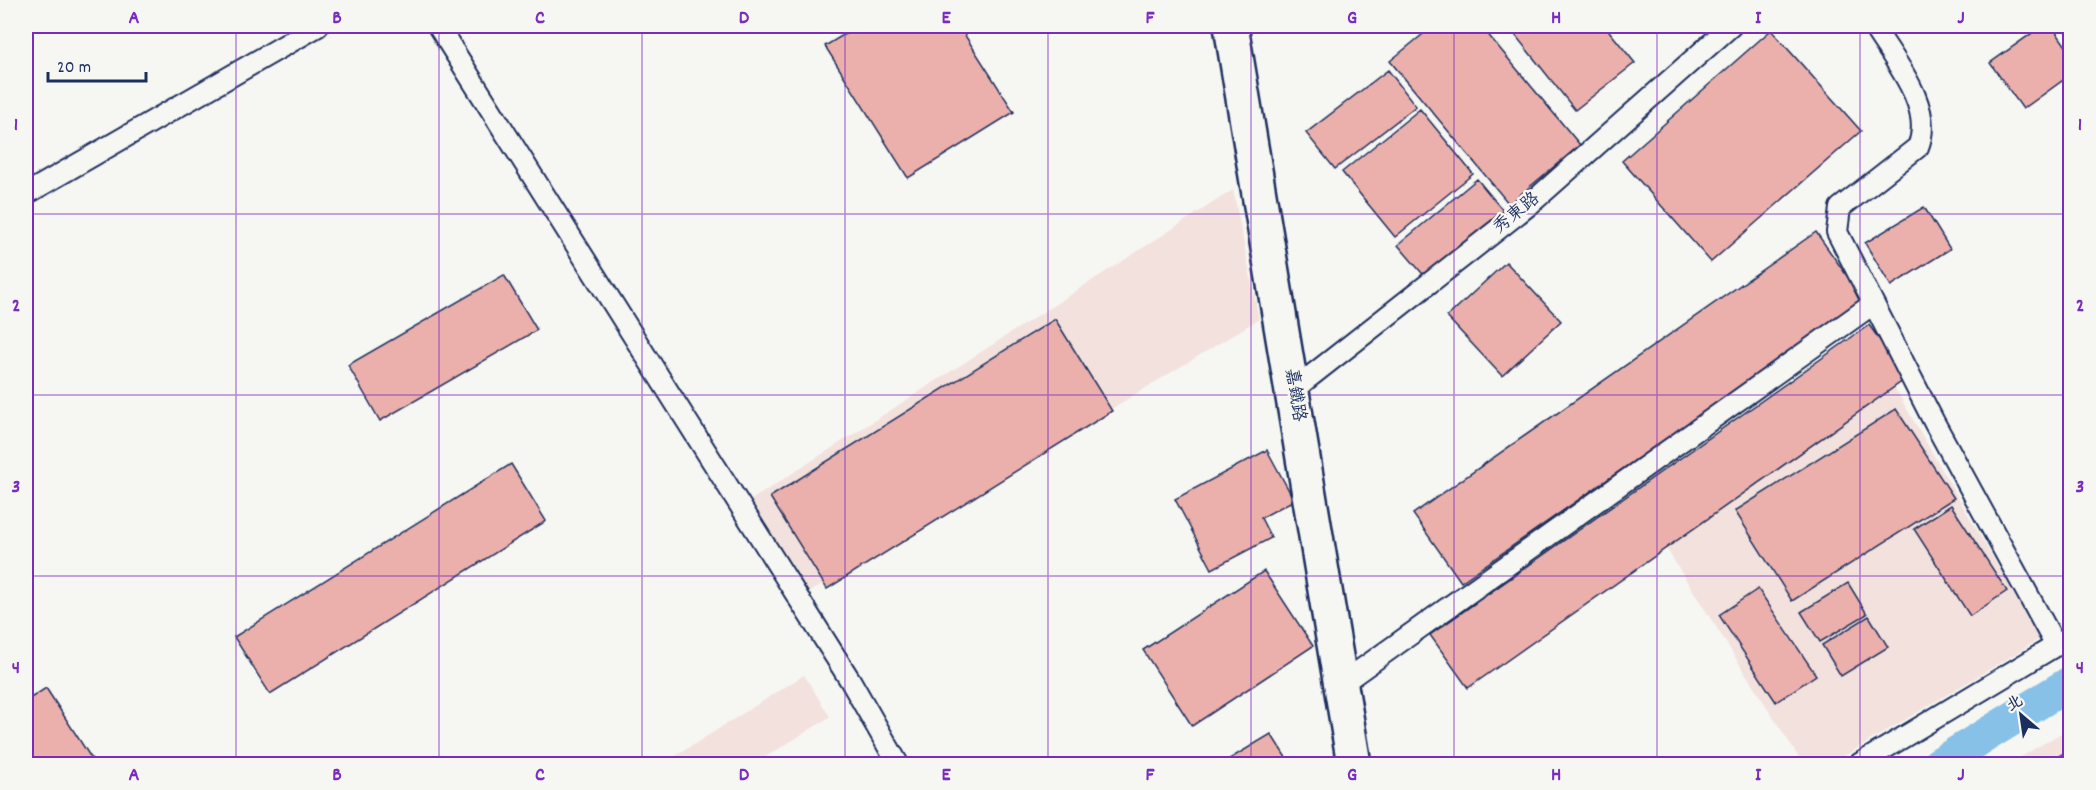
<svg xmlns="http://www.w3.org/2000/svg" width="2096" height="790" viewBox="0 0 2096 790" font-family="Dekko,'LXGW WenKai TC',sans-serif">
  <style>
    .built { fill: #f3e1dd }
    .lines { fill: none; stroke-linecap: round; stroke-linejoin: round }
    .canal { stroke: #88c1e7; stroke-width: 34 }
    .building { fill: #ecb0ac; stroke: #1b2f5e; stroke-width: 1.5 }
    .lane-casing { stroke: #1b2f5e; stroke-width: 24 }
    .secondary-casing { stroke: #1b2f5e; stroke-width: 38 }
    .lane { stroke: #f6f6f2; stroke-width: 20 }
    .secondary { stroke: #f6f6f2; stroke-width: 33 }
    .grid { fill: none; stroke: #7b2cbf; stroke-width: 1.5; stroke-opacity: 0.55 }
    .labels { text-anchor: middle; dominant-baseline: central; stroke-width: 5; stroke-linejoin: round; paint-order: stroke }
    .street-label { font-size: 18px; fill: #1b2f5e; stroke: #f6f6f2 }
    .neatline { fill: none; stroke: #7b2cbf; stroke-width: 2 }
    .grid-label { font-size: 20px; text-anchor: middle; font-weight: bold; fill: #7b2cbf }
  </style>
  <rect width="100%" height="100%" fill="#f6f6f2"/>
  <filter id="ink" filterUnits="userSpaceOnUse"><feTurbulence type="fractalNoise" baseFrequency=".0167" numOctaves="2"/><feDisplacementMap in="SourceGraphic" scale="12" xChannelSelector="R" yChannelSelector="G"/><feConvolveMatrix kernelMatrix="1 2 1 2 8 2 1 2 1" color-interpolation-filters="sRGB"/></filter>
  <g filter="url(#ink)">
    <!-- built -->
    <path class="built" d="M1233,190L1259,319L808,593L751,500Z
      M1893,385L2040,639L1831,764H1803L1659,537Z
      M804,675L830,717L754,764H663Z
      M2070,728V764H2009Z"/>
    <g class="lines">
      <!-- canal -->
      <path class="canal" d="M1939,764L2070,683"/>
    </g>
    <!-- building -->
    <path class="building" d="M858,26H959L1014,112L908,178L825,46Z
      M1433,26H1481L1580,145L1509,204L1390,61Z
      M1508,26H1605L1635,63L1575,110Z
      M2042,26H2052L2070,52V75L2023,109L1990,63Z
      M2062,26H2070V39Z
      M1771,30L1861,131L1711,262L1622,161Z
      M1388,70L1416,106L1335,169L1306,133Z
      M1420,109L1473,174L1395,237L1342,172Z
      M1477,179L1505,213L1427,279L1398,245Z
      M1924,207L1950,249L1891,286L1865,243Z
      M1816,232L1864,300L1461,582L1413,514Z
      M1506,262L1561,321L1502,376L1447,317Z
      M504,275L537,330L380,421L348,365Z
      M1055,319L1112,411L827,589L770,497Z
      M1869,325L1907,378L1468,688L1430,635Z
      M1896,409L1954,498L1792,601L1735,511Z
      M1267,450L1294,500L1261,518L1271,538L1212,569L1175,499Z
      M511,464L546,521L270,694L234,637Z
      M1951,505L2007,591L1970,616L1914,529Z
      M1264,571L1313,646L1192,726L1143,650Z
      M1848,583L1867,614L1820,642L1801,612Z
      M1758,589L1816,675L1776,702L1719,615Z
      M1869,616L1888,647L1841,676L1822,645Z
      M46,688L95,764H26V701Z
      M1271,734L1290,764H1221Z
      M2070,749V764H2046Z"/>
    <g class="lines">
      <!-- lane casing -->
      <g class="lane-casing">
        <path id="lane" d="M438,26L850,680L898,764
          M1873,26C1893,59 1935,107 1918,147L1840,208L1837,232L1934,422L2056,646
          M26,194L318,26
          M1293,390L1529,205L1731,26
          M1341,684L1873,304
          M1859,764L2070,637"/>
      </g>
      <!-- secondary casing -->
      <g class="secondary-casing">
        <path id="secondary" d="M1231,26L1354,764"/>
      </g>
      <!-- lane -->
      <use href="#lane" class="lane"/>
      <!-- secondary -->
      <use href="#secondary" class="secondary"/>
    </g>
  </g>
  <!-- grid -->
  <path class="grid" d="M236,26V764M439,26V764M642,26V764M845,26V764M1048,26V764M1251,26V764M1454,26V764M1657,26V764M1860,26V764M26,214H2070M26,395H2070M26,576H2070"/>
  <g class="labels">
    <!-- street labels -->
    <g class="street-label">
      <text transform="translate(1517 214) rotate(-39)">秀東路</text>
      <text transform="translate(1294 395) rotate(81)">嘉鐵路</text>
    </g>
  </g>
  <!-- margin -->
  <rect width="2096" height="790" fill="none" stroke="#f6f6f2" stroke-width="66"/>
  <!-- north arrow -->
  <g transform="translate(2021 715) rotate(331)" stroke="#f6f6f2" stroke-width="4.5" paint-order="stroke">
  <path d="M0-4.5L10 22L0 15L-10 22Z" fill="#1b2f5e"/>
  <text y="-9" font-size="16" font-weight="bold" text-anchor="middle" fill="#1b2f5e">北</text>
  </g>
  <!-- scale -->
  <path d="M48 72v9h98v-9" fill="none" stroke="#1b2f5e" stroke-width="3"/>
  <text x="57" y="72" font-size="18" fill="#1b2f5e" stroke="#f6f6f2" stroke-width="4.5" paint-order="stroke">20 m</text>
  <rect x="33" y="33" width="2030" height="724" class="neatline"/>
  <g class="grid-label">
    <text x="134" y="23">A</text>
    <text x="337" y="23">B</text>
    <text x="540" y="23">C</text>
    <text x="744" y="23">D</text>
    <text x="946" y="23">E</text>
    <text x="1150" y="23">F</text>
    <text x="1352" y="23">G</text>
    <text x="1556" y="23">H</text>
    <text x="1758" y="23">I</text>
    <text x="1961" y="23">J</text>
    <text x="16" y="130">1</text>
    <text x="2080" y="130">1</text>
    <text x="16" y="311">2</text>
    <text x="2080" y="311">2</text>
    <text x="16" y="492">3</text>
    <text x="2080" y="492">3</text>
    <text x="16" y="673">4</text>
    <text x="2080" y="673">4</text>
    <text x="134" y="780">A</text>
    <text x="337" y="780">B</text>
    <text x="540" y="780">C</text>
    <text x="744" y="780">D</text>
    <text x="946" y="780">E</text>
    <text x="1150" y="780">F</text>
    <text x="1352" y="780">G</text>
    <text x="1556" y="780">H</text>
    <text x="1758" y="780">I</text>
    <text x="1961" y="780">J</text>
  </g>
</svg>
